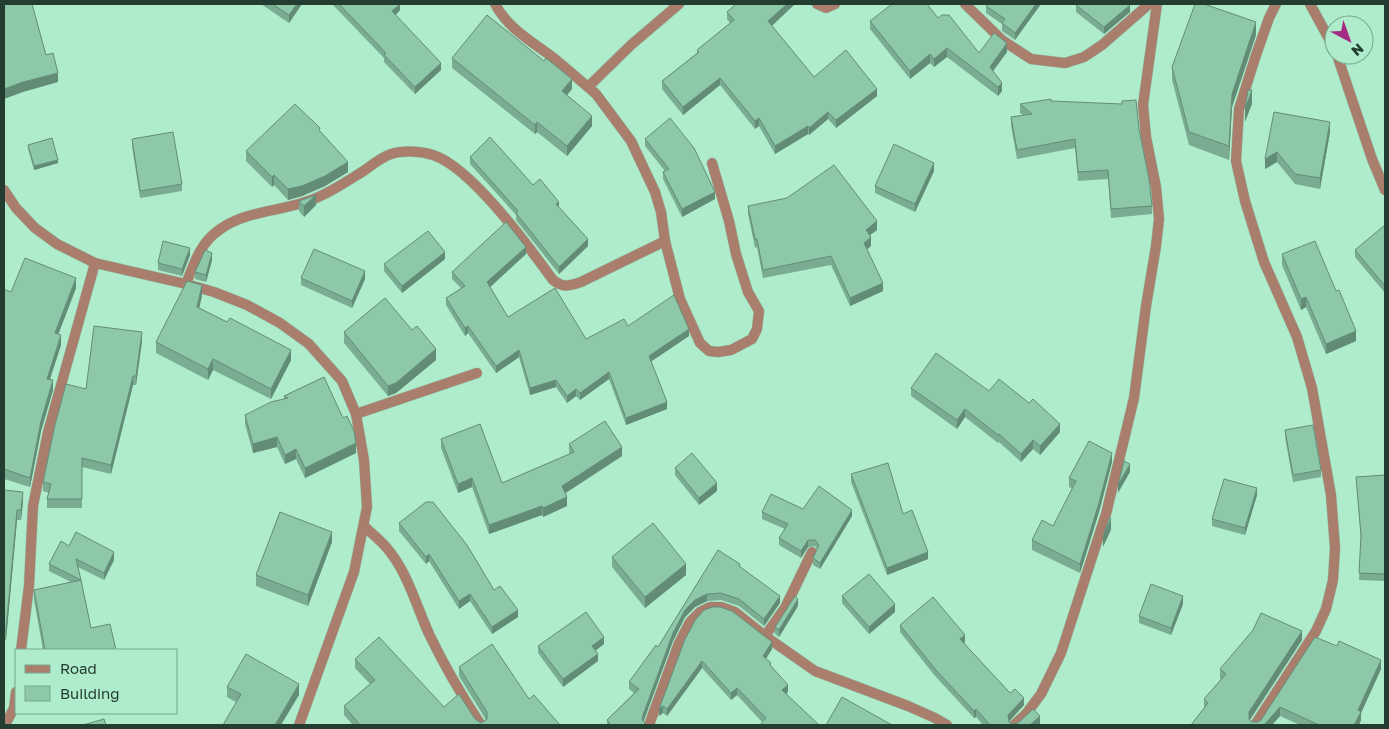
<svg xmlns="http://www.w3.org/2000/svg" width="1389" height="729" font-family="'Golos Text',sans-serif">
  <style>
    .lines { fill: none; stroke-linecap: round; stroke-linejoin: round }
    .minor-casing { stroke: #93c9ad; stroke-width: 11 }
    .tertiary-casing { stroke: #93c9ad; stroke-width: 11 }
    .minor { stroke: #aa7e6d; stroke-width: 10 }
    .tertiary { stroke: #aa7e6d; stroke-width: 10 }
    .wall { fill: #79ac91 }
    .shaded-wall { fill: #638c76 }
    .building { fill: #8dc8a9; stroke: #638c76 }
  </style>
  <rect width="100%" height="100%" fill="#afeccc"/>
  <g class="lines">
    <defs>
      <g id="minor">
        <path d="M495,4C509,30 533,42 555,59C566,68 577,78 588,87"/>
        <polyline points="817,4 826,8 835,4"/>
        <polyline points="965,4 1002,40 1031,59 1065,63 1084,57 1102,45 1149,4"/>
        <polyline points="1310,4 1334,48"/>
        <polyline points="1337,55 1372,159 1385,190"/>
        <polyline points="665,241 661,212 655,192 631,141 596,94 588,87 631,45 679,4"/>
        <path d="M186,284C194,264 200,243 219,230C247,209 285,212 316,198C333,191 349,180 365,170C373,164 382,157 391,154C403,150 421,151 433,155C471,167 529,247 553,280C563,288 569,286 581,282L665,241L680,299L700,343L709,351L718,352L731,350L752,339L757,329L759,311L748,292L736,254L729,221L712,163"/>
        <polyline points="356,414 477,373"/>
        <path d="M364,526C371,533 379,539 386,547C408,572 416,606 430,636C445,667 462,696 481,725"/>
        <polyline points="765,636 815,671 908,706 935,718 947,725"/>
        <polyline points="21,650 29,586 33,506 48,432 95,263"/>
        <polyline points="5,725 14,708 16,692"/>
        <polyline points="649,725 679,643 690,622 700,612 710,607 721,607 735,612 765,636 785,608 812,552"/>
        <polyline points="1014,725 1026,714 1041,694 1061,653 1106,514 1134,398 1146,306 1156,246 1159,219 1156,187 1146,137 1143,105 1157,4"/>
        <polyline points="1255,725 1316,631 1326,609 1333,580 1335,548 1331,495 1312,388 1297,337 1264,262 1245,201 1236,161 1239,109 1255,58 1269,18 1276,4"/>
      </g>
      <polyline id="tertiary" points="4,190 16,208 35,228 57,244 95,263 186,284 214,292 247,305 280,323 309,344 342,381 356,414 364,460 367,507 354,572 299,725"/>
    </defs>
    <use href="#minor" class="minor-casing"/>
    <use href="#tertiary" class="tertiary-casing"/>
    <use href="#minor" class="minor"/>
    <use href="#tertiary" class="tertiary"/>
  </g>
  <g class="wall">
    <polygon points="261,4 302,4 289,23"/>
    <polygon points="332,4 400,4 400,10 396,15 441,70 415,94 384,62 384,58"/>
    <polygon points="736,4 795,4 772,26 814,77 877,96 836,128 828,119 809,135 808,134 775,154 759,126 755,129 720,85 683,115 662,89 662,81 697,53 697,50 730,23 727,19 727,12"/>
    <polygon points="988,4 1041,4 1015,40 1002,31 1002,24 986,13 986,6"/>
    <polygon points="1076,5 1130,12 1104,34 1076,12"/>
    <polygon points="938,18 979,53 1007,52 993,71 1002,91 998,96 947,57 934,67 930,63 910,79 870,29 870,21"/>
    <polygon points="1256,35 1232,107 1229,160 1189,145 1172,80 1172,67"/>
    <polygon points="452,58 572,89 567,95 592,126 567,156 537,132 535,134 452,68"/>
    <polygon points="1051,101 1139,129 1152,206 1152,214 1111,218 1108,179 1078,181 1075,148 1017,159 1011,126 1011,117 1023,115 1020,113 1020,104"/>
    <polygon points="1274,112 1330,132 1320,189 1295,184 1277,162 1265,169"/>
    <polygon points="320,132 348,172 325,186 302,196 288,200 274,185 272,187 246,161 246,151"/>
    <polygon points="132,139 182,184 182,191 140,198 132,146"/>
    <polygon points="645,139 715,199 682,217 663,179 663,172 665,171 645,146"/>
    <polygon points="28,145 58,163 34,170 28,149"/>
    <polygon points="470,157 533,185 559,208 588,246 559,274 516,220 516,215 470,164"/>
    <polygon points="934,171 915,212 875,193 875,186"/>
    <polygon points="299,201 316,205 304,217 299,211"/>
    <polygon points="748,206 877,230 870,235 871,246 867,249 883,291 850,306 831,265 763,278 757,247 755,248 748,214"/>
    <polygon points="1385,225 1385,293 1355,257 1355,250"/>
    <polygon points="526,254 490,287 508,317 586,339 628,326 689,336 651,361 667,409 626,425 609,379 580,400 576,396 567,403 556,387 530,395 519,357 496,373 468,333 465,336 446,305 446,298 461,288 452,279 452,272"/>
    <polygon points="1282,254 1356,341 1326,354 1306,307 1301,310 1282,265"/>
    <polygon points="190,255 182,276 158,270 158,263"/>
    <polygon points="445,259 402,293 384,271 384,264"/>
    <polygon points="212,260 206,282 195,279 195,272"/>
    <polygon points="301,278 365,279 352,308 301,285"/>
    <polygon points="76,288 58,334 61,345 50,379 53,390 41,431 30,487 4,479 4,289 11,292"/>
    <polygon points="202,296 199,308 227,322 291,360 271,399 213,370 208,380 156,353 156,342"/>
    <polygon points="344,332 436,360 396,393 388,396 344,343"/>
    <polygon points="142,341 136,385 133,385 111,474 82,467 82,508 47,508 47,499 49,493 43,491 43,482"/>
    <polygon points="324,377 356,453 305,478 296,459 285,464 277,447 253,453 245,424 245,415 284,399 284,396"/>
    <polygon points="911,388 989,391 1060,432 1040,455 1033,449 1021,462 999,442 998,443 965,417 957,429 911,396"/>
    <polygon points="1285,430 1321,470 1321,477 1293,482 1285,437"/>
    <polygon points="441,439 502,483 570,454 569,453 569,444 622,456 566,493 567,506 543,517 542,515 489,534 472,487 458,493 441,448"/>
    <polygon points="1112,462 1099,512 1080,573 1032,550 1032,540 1053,526 1073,489 1069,487 1069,478"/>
    <polygon points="675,468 717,491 699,505 675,475"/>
    <polygon points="851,474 903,514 928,559 887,575 851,482"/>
    <polygon points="1385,475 1385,581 1359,580 1361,540 1356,477"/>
    <polygon points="4,490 23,502 21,520 17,520 6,640 4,640"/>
    <polygon points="1257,495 1245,535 1212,526 1212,519"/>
    <polygon points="803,509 852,516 820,569 813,565 813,558 817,549 815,546 808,547 801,558 779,545 779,538 785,529 762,519 762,512"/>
    <polygon points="399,523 494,590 518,617 492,634 470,601 459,609 429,561 426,564 399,531"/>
    <polygon points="332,542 308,606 256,586 256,575"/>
    <polygon points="69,546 114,560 104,580 78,567 91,628 116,650 43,650 34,600 34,590 71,582 49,571 49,564"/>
    <polygon points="718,550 740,567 780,603 764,626 739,606 721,600 707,601 695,607 685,617 673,641 643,721 645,725 607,725 607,720 634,693 629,689 629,682 658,647"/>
    <polygon points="612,557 686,575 645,608 612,567"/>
    <polygon points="842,596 895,612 869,634 842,603"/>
    <polygon points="1183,604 1171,635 1139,623 1139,616"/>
    <polygon points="798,606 779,637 775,634 775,627"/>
    <polygon points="900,625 965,642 963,643 1010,693 1024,705 1009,722 1012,724 1040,724 1038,725 983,725 976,717 974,718 935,676 900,632"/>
    <polygon points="1315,637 1381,669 1361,713 1361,720 1359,725 1300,725 1280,716 1272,725 1191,725 1204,708 1204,699 1221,679 1220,678 1220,669 1302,640 1250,720 1252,722 1258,722 1261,720"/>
    <polygon points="685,639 772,649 766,659 788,692 762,722 737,695 731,700 702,668 667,716 663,713 659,716 659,709"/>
    <polygon points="604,644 595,651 598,661 563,687 538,653 538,646"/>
    <polygon points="355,659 444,707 481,723 486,720 459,676 459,667 529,699 560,725 353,725 344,715 344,706 370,684 355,668"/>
    <polygon points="227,687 299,695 236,702 227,697"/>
  </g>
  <g class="shaded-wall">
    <polygon points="297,4 302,4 289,23 289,15"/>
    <polygon points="400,4 400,10 392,18 392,11"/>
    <polygon points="787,4 795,4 768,29 768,21"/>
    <polygon points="1036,4 1041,4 1015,40 1015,33"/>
    <polygon points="1130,5 1130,12 1104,34 1104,27"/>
    <polygon points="1256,22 1256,35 1232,107 1229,160 1229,146 1232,94"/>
    <polygon points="1007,43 1007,52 990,75 990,67"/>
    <polygon points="947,48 947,57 934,67 934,59"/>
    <polygon points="930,54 930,63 910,79 910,71"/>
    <polygon points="441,63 441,70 415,94 415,87"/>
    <polygon points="58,73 58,82 23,92 4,99 4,89 23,82"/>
    <polygon points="720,78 720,85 683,115 683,107"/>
    <polygon points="572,79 572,89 562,101 562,91"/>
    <polygon points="1002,83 1002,91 998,96 998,87"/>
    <polygon points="877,89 877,96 836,128 836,120"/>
    <polygon points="1252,90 1252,104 1245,122 1245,109"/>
    <polygon points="828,112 828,119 809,135 809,128"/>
    <polygon points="592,116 592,126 567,156 567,146"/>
    <polygon points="759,118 759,126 755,129 755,121"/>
    <polygon points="537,122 537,132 535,134 535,125"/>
    <polygon points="1330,122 1330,132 1320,189 1320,178"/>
    <polygon points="808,126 808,134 775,154 775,146"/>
    <polygon points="1277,152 1277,162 1265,169 1265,159"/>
    <polygon points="58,160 58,163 34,170 34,166"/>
    <polygon points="348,162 348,172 325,186 302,196 288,200 288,189"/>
    <polygon points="934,163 934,171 915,212 915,204"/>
    <polygon points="274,175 274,185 272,187 272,177"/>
    <polygon points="715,192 715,199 682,217 682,209"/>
    <polygon points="316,195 316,205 304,217 304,206"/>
    <polygon points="559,202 559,209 556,204"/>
    <polygon points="877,221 877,230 866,238 866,230"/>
    <polygon points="871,237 871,246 864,252 864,243"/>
    <polygon points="588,239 588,246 559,274 559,267"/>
    <polygon points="526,247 526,254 487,290 487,282"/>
    <polygon points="190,248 190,255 182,276 182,269"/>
    <polygon points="445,252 445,259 402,293 402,286"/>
    <polygon points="212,253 212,260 206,282 206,275"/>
    <polygon points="365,271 365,279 352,308 352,301"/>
    <polygon points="76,278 76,288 55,343 55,333"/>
    <polygon points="883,283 883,291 850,306 850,298"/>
    <polygon points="202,285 202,296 197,317 197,307"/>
    <polygon points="1306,297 1306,307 1301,310 1301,299"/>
    <polygon points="468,326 468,333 465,336 465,328"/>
    <polygon points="689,329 689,336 649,363 649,356"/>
    <polygon points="1356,331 1356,341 1326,354 1326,344"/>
    <polygon points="142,332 142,341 136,385 136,376"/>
    <polygon points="61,335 61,345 47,388 47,379"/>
    <polygon points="436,349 436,360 396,393 388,396 388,386"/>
    <polygon points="291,350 291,360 271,399 271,389"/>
    <polygon points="519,350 519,357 496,373 496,366"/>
    <polygon points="213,359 213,370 208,380 208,369"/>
    <polygon points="609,372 609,379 580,400 580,393"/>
    <polygon points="133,376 133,385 111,474 111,465"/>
    <polygon points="53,380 53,390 41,431 30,487 30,478 41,421"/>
    <polygon points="556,380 556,387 530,395 530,388"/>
    <polygon points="576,389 576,396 567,403 567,396"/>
    <polygon points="667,402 667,409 626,425 626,418"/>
    <polygon points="965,409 965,417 957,429 957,420"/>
    <polygon points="1060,424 1060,432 1040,455 1040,446"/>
    <polygon points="277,437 277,447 253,453 253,444"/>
    <polygon points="1033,440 1033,449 1021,462 1021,454"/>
    <polygon points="356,443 356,453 305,478 305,468"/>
    <polygon points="622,447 622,456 562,495 562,486"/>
    <polygon points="296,449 296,459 285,464 285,455"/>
    <polygon points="1112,453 1112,462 1099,512 1080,573 1080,564"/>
    <polygon points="1130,464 1130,472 1118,493 1118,485"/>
    <polygon points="472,478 472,487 458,493 458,484"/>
    <polygon points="717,483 717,491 699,505 699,498"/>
    <polygon points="1257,488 1257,495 1245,535 1245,528"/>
    <polygon points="23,492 23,502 21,520 21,510"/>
    <polygon points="567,497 567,506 543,517 543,508"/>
    <polygon points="542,506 542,515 489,534 489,525"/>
    <polygon points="17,510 17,520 6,640 6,630"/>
    <polygon points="852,510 852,516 820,569 820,563"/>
    <polygon points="1111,519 1111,530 1103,547 1103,537"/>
    <polygon points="332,532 332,542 308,606 308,595"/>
    <polygon points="808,540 808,547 801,558 801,551"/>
    <polygon points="114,552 114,560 104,580 104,573"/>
    <polygon points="928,552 928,559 887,575 887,568"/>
    <polygon points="429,554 429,561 426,564 426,557"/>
    <polygon points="686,564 686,575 645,608 645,597"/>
    <polygon points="470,594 470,601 459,609 459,601"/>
    <polygon points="707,594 707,601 695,607 685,617 673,641 643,723 643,715 673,633 685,610 695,600"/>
    <polygon points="780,596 780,603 764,626 764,619"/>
    <polygon points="1183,596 1183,604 1171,635 1171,628"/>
    <polygon points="798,599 798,606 779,637 779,630"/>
    <polygon points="895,604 895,612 869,634 869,627"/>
    <polygon points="518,610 518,617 492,634 492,627"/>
    <polygon points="1302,631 1302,640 1249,721 1249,725 1249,712"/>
    <polygon points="965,635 965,642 960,646 960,639"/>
    <polygon points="604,637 604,644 592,653 592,646"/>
    <polygon points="772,642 772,649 763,663 763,656"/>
    <polygon points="598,654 598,661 563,687 563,679"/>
    <polygon points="1381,660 1381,669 1361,713 1361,720 1359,725 1354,725 1358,710"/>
    <polygon points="702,661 702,668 667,716 667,709"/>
    <polygon points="299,684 299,695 281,725 275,725"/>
    <polygon points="788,685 788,692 782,697 782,690"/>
    <polygon points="737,688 737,695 731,700 731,693"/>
    <polygon points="1024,698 1024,705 1008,722 1008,715"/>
    <polygon points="663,706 663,713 659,716 659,709"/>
    <polygon points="1280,707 1280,716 1272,725 1264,725"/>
    <polygon points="976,709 976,717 974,718 974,711"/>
    <polygon points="1040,716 1040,724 1038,725 1030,725"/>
  </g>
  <g class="building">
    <polygon points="4,4 32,4 46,55 53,53 58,73 23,82 4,89"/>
    <polygon points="272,4 297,4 289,15"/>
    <polygon points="339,4 400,4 392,11 441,63 415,87 384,55 386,53"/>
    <polygon points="736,4 787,4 768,21 814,77 846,50 877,89 836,120 828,112 809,128 808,126 775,146 759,118 755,121 720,78 683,107 662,81 699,52 697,50 734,20 727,12"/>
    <polygon points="892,4 927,4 938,18 942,15 949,15 979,53 994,33 1007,43 990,67 1002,83 998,87 947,48 934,59 930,54 910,71 870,21"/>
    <polygon points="988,4 1036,4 1015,33 1002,23 1005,19 986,6"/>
    <polygon points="1077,4 1128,4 1130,5 1104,27 1076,5"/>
    <polygon points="1195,4 1204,4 1256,22 1232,94 1229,146 1189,132 1172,67"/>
    <polygon points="487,15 544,61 546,58 572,79 562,91 592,116 567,146 537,122 535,125 452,58"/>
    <polygon points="1248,90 1252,90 1245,109"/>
    <polygon points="1051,99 1051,101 1122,104 1122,101 1136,100 1139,129 1149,179 1152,206 1111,209 1108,170 1078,172 1075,139 1017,150 1011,117 1032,114 1020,104"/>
    <polygon points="295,104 320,128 319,130 348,162 325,176 302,186 288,189 274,175 272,177 246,151"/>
    <polygon points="1274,112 1330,122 1320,178 1295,174 1277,152 1265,159"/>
    <polygon points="670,118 694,148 715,192 682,209 663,172 669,169 645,139"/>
    <polygon points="173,132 182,184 140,191 132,139"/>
    <polygon points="490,137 533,185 540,179 559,202 556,204 588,239 559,267 516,213 518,211 470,157"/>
    <polygon points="52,138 58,160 34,166 28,145"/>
    <polygon points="894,144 934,163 915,204 875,186"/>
    <polygon points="834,165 877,221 866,230 871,237 864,243 883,283 850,298 831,256 763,270 757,239 755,239 748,206 787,198"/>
    <polygon points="316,195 304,206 299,201"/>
    <polygon points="506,222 526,247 487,282 508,317 555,288 586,339 624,319 628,326 674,295 689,329 649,356 667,402 626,418 609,372 580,393 576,389 567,396 556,380 530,388 519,350 496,366 468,326 465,328 446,298 465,286 452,272"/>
    <polygon points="1385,225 1385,286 1355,250"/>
    <polygon points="428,231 445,252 402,286 384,264"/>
    <polygon points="163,241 190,248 182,269 158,263"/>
    <polygon points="1315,241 1336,291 1339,290 1356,331 1326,344 1306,297 1301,299 1282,254"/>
    <polygon points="314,249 365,271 352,301 301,278"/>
    <polygon points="205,250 212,253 206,275 195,272"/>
    <polygon points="25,258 76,278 55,333 61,335 47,379 53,380 41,421 30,478 4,469 4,289 11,292"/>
    <polygon points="187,281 202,285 197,307 227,322 230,318 291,350 271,389 213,359 208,369 156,342"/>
    <polygon points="385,298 412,330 417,326 436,349 396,383 388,386 344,332"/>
    <polygon points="94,326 142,332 136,376 133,376 111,465 82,458 82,499 47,499 51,484 43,482 55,425 66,384 86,389"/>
    <polygon points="936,353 989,391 999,379 1029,403 1033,399 1060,424 1040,446 1033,440 1021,454 999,434 998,435 965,409 957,420 911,388"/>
    <polygon points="324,377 343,418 347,416 354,431 356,443 305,468 296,449 285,455 277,437 253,444 245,415 271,402 288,398 284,396"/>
    <polygon points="605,421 622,447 562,486 567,497 543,508 542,506 489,525 472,478 458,484 441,439 480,424 502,483 574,452 569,444"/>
    <polygon points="1313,425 1321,470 1293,475 1285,430"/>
    <polygon points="1089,441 1112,453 1099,503 1080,564 1032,540 1042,520 1053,526 1076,481 1069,478"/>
    <polygon points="692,453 717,483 699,498 675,468"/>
    <polygon points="1124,461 1130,464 1118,485"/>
    <polygon points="888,463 903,514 912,510 928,552 887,568 851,474"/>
    <polygon points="1385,475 1385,574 1359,573 1361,535 1356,477"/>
    <polygon points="1224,479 1257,488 1245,528 1212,519"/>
    <polygon points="819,486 852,510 820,563 813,558 819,545 815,540 808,540 801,551 779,538 788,524 762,512 771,494 803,509"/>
    <polygon points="4,490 23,492 21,510 17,510 6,630 4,630"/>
    <polygon points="426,502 433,502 467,545 494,590 500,586 518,610 492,627 470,594 459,601 429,554 426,557 399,523"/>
    <polygon points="280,512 332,532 308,595 256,575"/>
    <polygon points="1109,518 1111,519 1103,537"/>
    <polygon points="653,523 686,564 645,597 612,557"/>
    <polygon points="76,532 114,552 104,573 76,559 81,580 49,564 61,541 69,546"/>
    <polygon points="718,550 740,564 739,566 780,596 764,619 739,599 721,593 707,594 695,600 685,610 673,633 643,715 642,720 645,723 643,725 607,725 610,723 607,720 639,689 629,682 656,645 658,647"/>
    <polygon points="869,574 895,604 869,627 842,596"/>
    <polygon points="81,580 91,628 110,624 116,650 45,650 34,590"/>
    <polygon points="1151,584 1183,596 1171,628 1139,616"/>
    <polygon points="795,596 798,599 779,630 775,627"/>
    <polygon points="933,597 965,635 960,639 1010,693 1015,689 1024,698 1008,715 1009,722 1012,724 1018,723 1033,709 1040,716 1030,725 990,725 976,709 974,711 935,669 900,625"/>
    <polygon points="712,607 720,607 732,611 772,642 763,656 771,663 770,665 788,685 782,690 819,725 760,725 766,718 737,688 731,693 702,661 667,709 663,706 659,709 685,639 696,619 704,610"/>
    <polygon points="586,612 604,637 592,646 598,654 563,679 538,646"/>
    <polygon points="1261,613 1302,631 1249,712 1249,719 1252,722 1258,722 1261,720 1315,637 1337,646 1339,641 1381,660 1358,710 1361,712 1354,725 1319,725 1280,707 1264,725 1191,725 1208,703 1204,699 1226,674 1220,669 1253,630"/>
    <polygon points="379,637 444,707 459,694 475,719 481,723 487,719 487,712 459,667 492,644 529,699 534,695 560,725 360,725 344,706 375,680 355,659"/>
    <polygon points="246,654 299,684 275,725 223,725 241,694 227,687"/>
    <polygon points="842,697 892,725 826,725"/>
    <polygon points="104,719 106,725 83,725"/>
  </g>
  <rect width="1389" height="729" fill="none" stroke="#243d31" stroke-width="10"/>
  <rect x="15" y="649" width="162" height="65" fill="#afeccc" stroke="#77a68e"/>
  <rect x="25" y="665" width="25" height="8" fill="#aa7e6d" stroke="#77a68e"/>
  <text x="60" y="674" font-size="15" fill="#243d31">Road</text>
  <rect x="25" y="686" width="25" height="15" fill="#8dc8a9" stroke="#77a68e"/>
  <text x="60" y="699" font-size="15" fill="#243d31">Building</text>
  <g transform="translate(1349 40) rotate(139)"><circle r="24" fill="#afeccc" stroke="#77a68e"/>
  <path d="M0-4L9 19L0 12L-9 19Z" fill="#a42b82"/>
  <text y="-8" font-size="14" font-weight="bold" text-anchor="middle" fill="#243d31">N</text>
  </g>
</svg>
